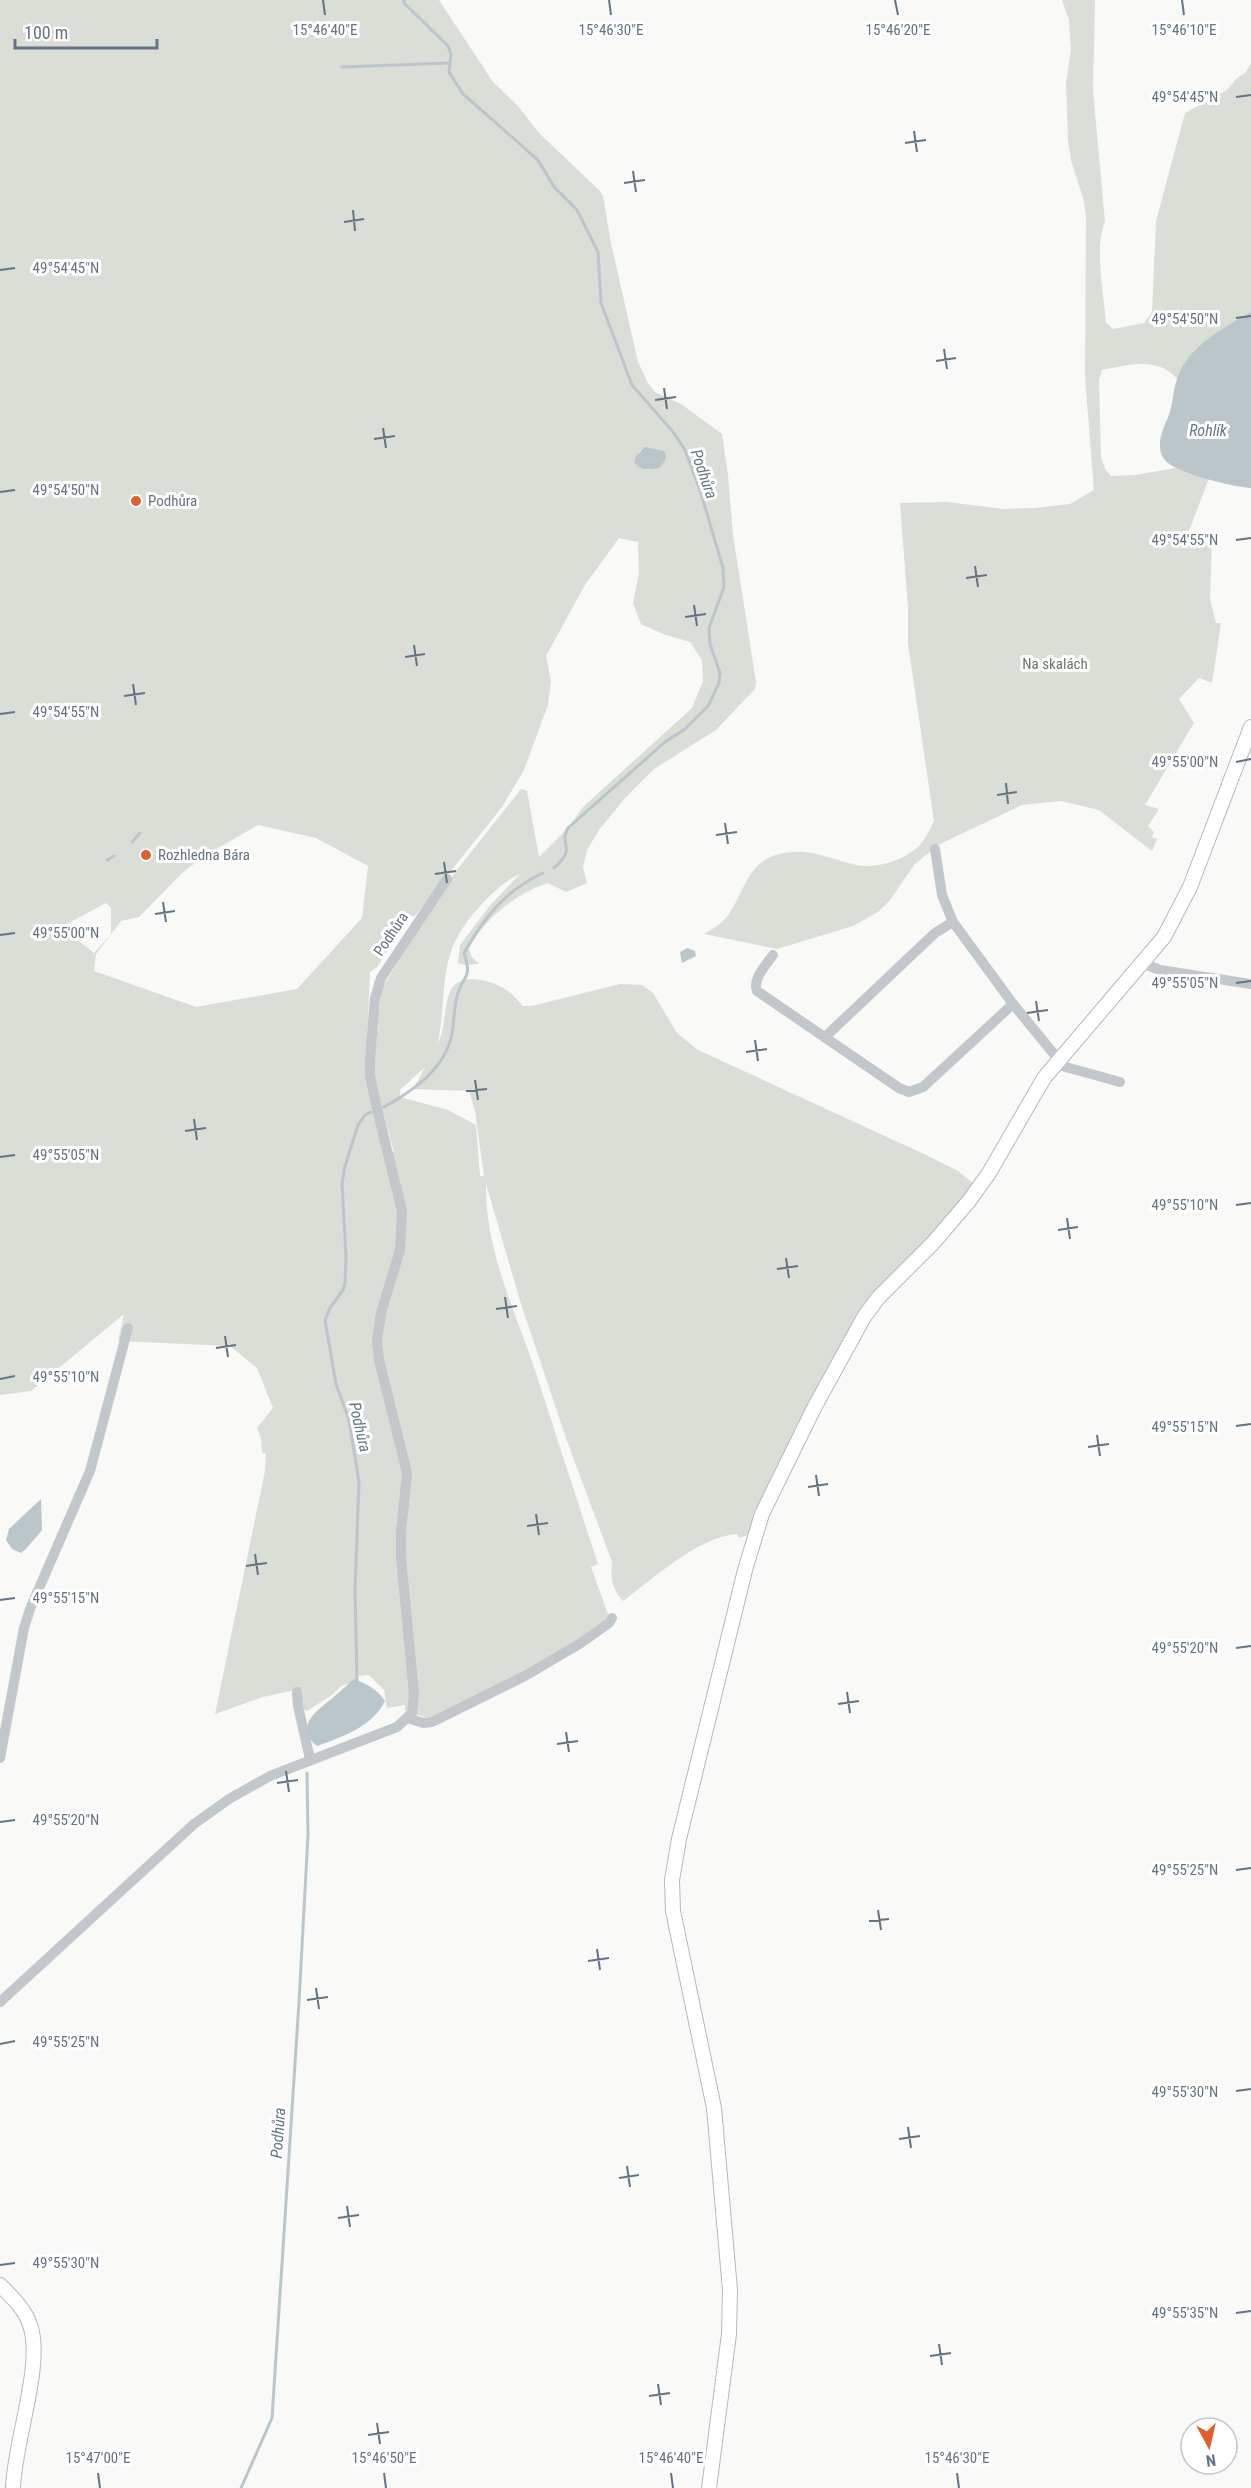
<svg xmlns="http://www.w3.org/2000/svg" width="1251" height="2488" font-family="'Roboto Condensed',sans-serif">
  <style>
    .green { fill: #d9ded6; fill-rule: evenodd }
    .water { fill: #bbc6cb }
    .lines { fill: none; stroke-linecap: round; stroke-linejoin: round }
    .stream { stroke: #bbc6cb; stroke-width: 3 }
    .major-casing { stroke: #b4b9bd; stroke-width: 16 }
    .minor { stroke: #c2c7cb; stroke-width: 10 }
    .major { stroke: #fff; stroke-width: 14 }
    .ticks { fill: none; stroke: #647482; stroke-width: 2 }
    .poi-dot { fill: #e45d2d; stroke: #fff; stroke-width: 2 }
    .labels { text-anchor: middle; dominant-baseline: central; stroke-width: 6; stroke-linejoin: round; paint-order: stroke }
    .poi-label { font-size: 15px; fill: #647482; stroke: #fff; text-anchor: start }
    .park-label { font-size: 15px; fill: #667a63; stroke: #fff }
    .street-label { font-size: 15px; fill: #647482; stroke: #fff }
    .water-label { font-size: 16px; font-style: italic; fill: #647a83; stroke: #fff }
    .ticks-label { font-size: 15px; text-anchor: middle; fill: #647482; stroke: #fff; stroke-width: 6; stroke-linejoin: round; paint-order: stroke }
  </style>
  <rect width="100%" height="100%" fill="#f9f9f7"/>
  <g class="green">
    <path d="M0,0H439L493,82L517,105L540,134L599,190L603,196L611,243L638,362L648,383L655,392L681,404L722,434L728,475L733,535L756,682L755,689L716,730L654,769L626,797L599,830L587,850L583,867L587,883L566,892L548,883C518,892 484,919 469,948L471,956L479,964L465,965L458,963L460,945L492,903L521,873C506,880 492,893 481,905C435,954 449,984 438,1043C446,1029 443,1008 450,992C458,971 491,980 505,989C512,993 517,1000 523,1006H532L620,984L642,985L653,993L677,1033L698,1050L924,1154L958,1171L973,1183V1191L886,1287L756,1526L748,1535L739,1538L737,1534C698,1537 654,1578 623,1601C611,1588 611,1579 612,1562L567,1441L521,1304L486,1184C485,1251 515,1310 536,1373C556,1435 577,1500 598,1564L591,1567L609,1617C556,1660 493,1690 431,1719L405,1711V1705L387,1708L384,1690L369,1675L356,1676V1681L341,1686L332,1695L307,1711L303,1709L300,1689L263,1697L215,1714L265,1471L266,1453H262L261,1439L257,1428L273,1408L257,1368L230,1346L118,1341L124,1314L31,1391L0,1395ZM640,450L659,468L647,470L634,462ZM619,538L638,542L639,573L633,603L641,624L663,634L690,642L702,660L703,681L692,708L583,807L568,828L539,857L527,791L521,789L456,871L428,912L381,990L373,1078L394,1152L384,1155L366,1069L370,972L377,967L410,916L414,917L502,807L524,770L548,705L551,681L546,656L585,585ZM258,825L316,838L368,866L362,918L297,989L196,1007L94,971L96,954L121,921L139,917L182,873L204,856ZM106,903L111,908V934L94,953C85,944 68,936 63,926ZM425,1067L413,1089L469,1091L475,1111L484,1176H480L476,1125L448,1110L400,1097V1090Z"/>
    <path d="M1062,0H1095L1093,90L1105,222C1094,246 1104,296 1106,323L1113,329L1144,323L1152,312L1156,221L1185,113L1227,90L1237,78L1245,73L1251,64V312C1221,328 1192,347 1177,379C1158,356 1128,365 1102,370L1099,380L1101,457L1105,469L1111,476L1135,475L1176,468L1209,478L1189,531L1207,539H1212L1210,599L1216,623H1221L1212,683L1199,678L1179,699L1194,723L1145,805L1159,809L1148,826L1154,832L1152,837L1157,839L1152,851L1099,810L1061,801L1022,805L938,845L914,865L890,900L878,912L853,926L777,949L704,934C713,929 723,923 729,914C743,894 748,863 776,855C806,846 827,858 856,865C877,869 905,860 920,845C926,838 930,829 934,821L908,644V608L900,503L947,502L1004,509L1035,508L1070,504L1094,490L1085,377L1086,218L1084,201L1071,160L1068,140L1066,84L1071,50L1069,20Z"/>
  </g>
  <g class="water">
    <path d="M1251,312V488C1234,487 1173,473 1164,459C1155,445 1163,429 1169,415C1173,403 1173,391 1177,379C1188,346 1223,328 1251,312Z"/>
    <path d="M645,447L664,451L666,455L665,461L659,468C649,470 640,471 634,462L636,456Z"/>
    <polygon points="687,948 695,951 696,956 682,963 680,952"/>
    <polygon points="41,1499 42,1530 26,1549 21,1553 12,1549 6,1540 9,1529"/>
    <path d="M354,1679C367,1684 377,1689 385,1701C372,1727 342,1737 317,1746C292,1725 320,1709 336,1695C342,1690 348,1684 354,1679Z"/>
  </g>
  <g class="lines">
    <g class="stream">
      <path d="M404,0V3L448,46L451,54L449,72L463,94L538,160L554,187L577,210L598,252L601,303L632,385L673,432L685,450L700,490L723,568L724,587L709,628L710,644L720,673L719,683L708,706L684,730L665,742L568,828C558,845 578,847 554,868"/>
      <polyline points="342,67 450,63"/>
      <polyline points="132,842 140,833"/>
      <polyline points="107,860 114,856"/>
      <path d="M384,1107C413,1091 445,1069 452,1034C454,1022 454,1008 457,996C463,974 473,980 464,953C485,916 505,891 543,873"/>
      <polyline points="357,1682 355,1590 359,1482 349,1420 336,1384 325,1320 330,1308 343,1290 345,1284 346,1257 342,1183 345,1166 358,1125 365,1115 371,1112"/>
      <polyline points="241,2488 272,2418 299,2002 308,1835 307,1773"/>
    </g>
    <defs>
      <g id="major">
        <path d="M0,2285C12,2297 25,2309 30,2325C44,2363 14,2443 13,2488"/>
        <polyline points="709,2488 729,2334 730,2290 714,2108 673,1911 672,1880 679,1839 745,1570 762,1514 814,1408 864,1317 878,1298 933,1243 969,1201 989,1173 1044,1078 1164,937 1190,887 1251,727"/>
      </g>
    </defs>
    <use href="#major" class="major-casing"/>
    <g class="minor">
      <polyline points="935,849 942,895 953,922 1013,1004 1058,1059"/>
      <path d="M773,955C766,965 752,979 757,991L899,1088L909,1092L923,1087L1013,1004"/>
      <polyline points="1142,963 1160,970 1251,984"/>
      <polyline points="825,1037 935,933 953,922"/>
      <polyline points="1055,1064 1120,1082"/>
      <polyline points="297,1692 298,1706 310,1759"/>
      <polyline points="408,1718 423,1723 432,1722 525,1676 581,1643 609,1623 612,1618"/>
      <polyline points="0,1758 24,1628 30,1609 90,1471 128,1328"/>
      <polyline points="0,2002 194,1824 229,1799 270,1776 397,1727 412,1713 414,1694 401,1557 401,1532 407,1473 379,1360 377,1341 381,1313 400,1250 402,1211 378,1113 370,1076 370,1060 375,998 381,978 447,879"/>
    </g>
    <use href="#major" class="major"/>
  </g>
  <path class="ticks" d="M323,0L325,15M609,0L611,15M895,0L898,15M1182,0L1184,15M1236,97L1251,95M914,131L917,152M905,143L926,140M633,171L636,192M624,183L645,180M353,210L355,231M344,222L364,219M0,270L15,268M1236,318L1251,316M944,349L947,369M936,361L956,358M664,388L667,409M655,400L676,397M383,428L386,448M374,439L395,436M0,492L15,490M1236,540L1251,538M975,566L978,587M966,578L987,575M694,605L697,626M685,617L706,614M414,645L417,666M405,657L425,654M133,684L136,705M124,696L145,693M0,714L15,712M1236,762L1251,759M1006,783L1008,804M997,795L1017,792M725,823L728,844M716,835L737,832M444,862L447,883M435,874L456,871M163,902L166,922M155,914L175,911M0,935L15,933M1236,983L1251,981M1036,1001L1039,1021M1027,1013L1048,1010M755,1040L758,1061M746,1052L767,1049M475,1080L478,1100M466,1091L487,1089M194,1119L197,1140M185,1131L206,1128M0,1157L15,1155M1236,1205L1251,1203M1067,1218L1070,1239M1058,1230L1078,1227M786,1258L789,1278M777,1269L798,1266M505,1297L508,1318M496,1309L517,1306M225,1336L228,1357M216,1348L236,1345M0,1379L15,1376M1236,1426L1251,1424M1097,1435L1100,1456M1088,1447L1109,1444M816,1475L819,1496M808,1487L828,1484M536,1514L539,1535M527,1526L548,1523M255,1554L258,1575M246,1566L267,1563M0,1600L15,1598M1236,1648L1251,1646M847,1692L850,1713M838,1704L859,1701M566,1732L569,1752M557,1744L578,1741M286,1771L289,1792M277,1783L298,1780M0,1822L15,1820M1236,1870L1251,1868M878,1910L881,1930M869,1921L889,1919M597,1949L600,1970M588,1961L609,1958M316,1988L319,2009M307,2000L328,1997M0,2044L15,2041M1236,2091L1251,2089M908,2127L911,2148M899,2139L920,2136M627,2166L630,2187M619,2178L639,2175M347,2206L350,2227M338,2218L359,2215M0,2265L15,2263M1236,2313L1251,2311M939,2344L942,2365M930,2356L951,2353M658,2384L661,2405M649,2396L670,2393M377,2423L380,2444M368,2435L389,2432M98,2473L100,2488M384,2473L386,2488M671,2473L673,2488M957,2473L959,2488"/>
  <g class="poi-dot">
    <circle cx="136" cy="501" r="6"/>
    <circle cx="146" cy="855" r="6"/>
  </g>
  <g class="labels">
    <g class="poi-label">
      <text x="148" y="501">Podhůra</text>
      <text x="158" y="855">Rozhledna Bára</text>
    </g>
    <g class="park-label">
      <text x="1055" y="664">Na skalách</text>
    </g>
    <g class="street-label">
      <text transform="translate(391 934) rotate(-56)">Podhůra</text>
    </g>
    <g class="water-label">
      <text x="1208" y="430">Rohlík</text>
      <text transform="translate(704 474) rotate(71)">Podhůra</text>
      <text transform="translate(360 1427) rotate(77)">Podhůra</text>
      <text transform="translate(278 2133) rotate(-86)">Podhůra</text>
    </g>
  </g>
  <g class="ticks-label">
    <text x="325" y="35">15°46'40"E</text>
    <text x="611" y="35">15°46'30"E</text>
    <text x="898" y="35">15°46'20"E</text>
    <text x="1184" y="35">15°46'10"E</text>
    <text x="1185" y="102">49°54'45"N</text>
    <text x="66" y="273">49°54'45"N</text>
    <text x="1185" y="324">49°54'50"N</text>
    <text x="66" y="495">49°54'50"N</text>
    <text x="1185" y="545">49°54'55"N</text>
    <text x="66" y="717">49°54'55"N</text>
    <text x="1185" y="767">49°55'00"N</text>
    <text x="66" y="938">49°55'00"N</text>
    <text x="1185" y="988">49°55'05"N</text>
    <text x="66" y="1160">49°55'05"N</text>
    <text x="1185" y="1210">49°55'10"N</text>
    <text x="66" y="1382">49°55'10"N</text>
    <text x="1185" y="1432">49°55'15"N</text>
    <text x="66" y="1603">49°55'15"N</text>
    <text x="1185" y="1653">49°55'20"N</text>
    <text x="66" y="1825">49°55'20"N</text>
    <text x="1185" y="1875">49°55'25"N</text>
    <text x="66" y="2047">49°55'25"N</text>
    <text x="1185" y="2097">49°55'30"N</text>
    <text x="66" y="2268">49°55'30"N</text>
    <text x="1185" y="2318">49°55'35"N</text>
    <text x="98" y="2463">15°47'00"E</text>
    <text x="384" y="2463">15°46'50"E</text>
    <text x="671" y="2463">15°46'40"E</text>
    <text x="957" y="2463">15°46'30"E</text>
  </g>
  <g transform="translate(1209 2446) rotate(172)"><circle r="28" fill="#ffffff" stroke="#c1c7cd" stroke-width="1.5"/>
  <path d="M0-4.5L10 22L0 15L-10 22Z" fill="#e45d2d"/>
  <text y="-9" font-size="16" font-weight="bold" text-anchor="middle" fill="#647482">N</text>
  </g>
  <path d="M15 39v9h142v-9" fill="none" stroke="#647482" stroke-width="3"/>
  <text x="24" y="39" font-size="18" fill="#647482" stroke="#ffffff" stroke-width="4.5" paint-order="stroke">100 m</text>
</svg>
